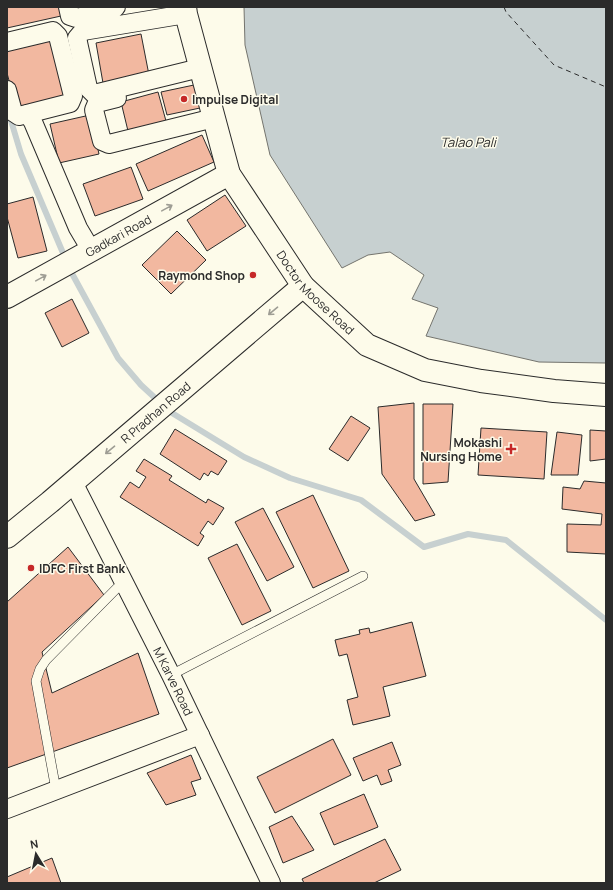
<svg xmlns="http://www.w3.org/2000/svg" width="613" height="890" font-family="Manrope,sans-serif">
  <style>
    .water { fill: #c7d0d0; stroke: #74746e }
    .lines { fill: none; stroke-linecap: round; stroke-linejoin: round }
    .stream { stroke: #c7d0d0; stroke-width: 6 }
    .ferry { stroke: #2b2b2b; stroke-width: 1; stroke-dasharray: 5 4; stroke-linecap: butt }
    .building { fill: #f2b8a0; stroke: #2b2b2b }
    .service-casing { stroke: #2b2b2b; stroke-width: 10 }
    .minor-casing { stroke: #2b2b2b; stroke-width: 20 }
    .tertiary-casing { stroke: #2b2b2b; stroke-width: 24 }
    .secondary-casing { stroke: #2b2b2b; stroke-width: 24 }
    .service { stroke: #fdfbea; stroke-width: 9 }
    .minor { stroke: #fdfbea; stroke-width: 18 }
    .tertiary { stroke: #fdfbea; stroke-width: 22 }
    .secondary { stroke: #fdfbea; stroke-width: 22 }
    .oneway { stroke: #9e9d94 }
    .poi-dot { fill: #c62828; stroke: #fdfbea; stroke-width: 1.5 }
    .labels { text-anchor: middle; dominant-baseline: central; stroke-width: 3; stroke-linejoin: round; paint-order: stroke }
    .poi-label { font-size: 12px; font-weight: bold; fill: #2b2b2b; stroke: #fdfbea; text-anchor: start }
    .street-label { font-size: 12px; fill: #2b2b2b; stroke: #fdfbea }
    .water-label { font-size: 13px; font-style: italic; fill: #2b2b2b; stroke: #fdfbea }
  </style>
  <rect width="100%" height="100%" fill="#fdfbea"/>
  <polygon class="water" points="244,7 606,7 606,363 539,362 426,336 438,308 412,299 424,275 390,252 368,255 342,268 270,155 245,45"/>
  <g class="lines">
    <g class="stream">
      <polyline points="9,114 21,154 63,253"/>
      <polyline points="69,268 118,358 141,385 154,397"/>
      <polyline points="172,413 244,457 290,478 361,500 424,547 468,534 506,540 606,620"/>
    </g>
    <polyline class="ferry" points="504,7 506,12 554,65 606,87"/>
  </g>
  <g class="building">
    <polygon points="7,7 59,7 61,16 7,28"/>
    <polygon points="141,34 149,75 103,83 96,43"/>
    <polygon points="54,36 70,97 17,111 7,73 7,49"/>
    <polygon points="194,85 200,108 167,115 161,92"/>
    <polygon points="158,92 166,121 128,131 121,102"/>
    <polygon points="90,115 99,154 59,163 50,124"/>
    <polygon points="202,135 214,162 148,191 136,164"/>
    <polygon points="131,167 143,199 95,216 83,184"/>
    <polygon points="225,195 246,226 207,251 187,220"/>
    <polygon points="33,197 47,251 18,258 7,217 7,204"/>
    <polygon points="177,231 206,260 171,294 142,265"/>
    <polygon points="72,299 89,333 62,347 45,313"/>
    <polygon points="414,403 414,479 435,515 415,521 382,474 378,407"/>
    <polygon points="423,404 453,404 448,482 423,484"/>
    <polygon points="351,416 370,428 348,461 329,449"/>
    <polygon points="481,428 547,432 544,479 478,475"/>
    <polygon points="175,429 227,461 218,475 211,471 208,476 204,473 200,480 160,454"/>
    <polygon points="590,430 606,431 606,459 590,461"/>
    <polygon points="557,432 582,435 578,475 551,475"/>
    <polygon points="144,459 172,476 169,480 206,503 208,499 224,508 213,525 208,521 200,533 204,536 198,546 120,497 130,482 139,488 146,477 136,471"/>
    <polygon points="584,481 606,483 606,554 567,552 567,524 601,525 602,514 562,509 563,487 580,489"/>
    <polygon points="313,495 349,571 313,588 276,512"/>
    <polygon points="263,508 294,567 267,581 235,522"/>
    <polygon points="237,544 271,611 242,625 208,558"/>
    <polygon points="68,547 104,595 42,652 52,693 138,653 159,714 7,768 7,602"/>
    <polygon points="412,622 426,676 383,687 390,716 353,725 347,700 358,697 347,654 339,656 335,640 360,634 359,630 369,628 370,633"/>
    <polygon points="333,739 351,775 275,813 257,777"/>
    <polygon points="392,742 401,765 388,770 392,781 381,785 377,775 363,781 353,758"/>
    <polygon points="191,755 201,779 191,782 196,795 166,805 147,773"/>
    <polygon points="364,794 378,827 334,845 320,813"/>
    <polygon points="292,816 314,850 283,863 269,827"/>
    <polygon points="385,839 401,870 374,883 304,883 302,879"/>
    <polygon points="52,858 61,883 7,883 7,877"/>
  </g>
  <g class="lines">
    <defs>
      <g id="service">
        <polyline points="171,675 363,576"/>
        <polyline points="56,790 36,681 40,669 46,660 117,588"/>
      </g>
      <g id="minor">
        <polyline points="68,7 70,16 76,18 113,10 116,7"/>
        <polyline points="186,14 83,31 77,38 88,88 94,94 200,68"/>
        <polyline points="7,42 53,31 58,36 73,96 70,103 19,116 13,112 7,90"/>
        <polyline points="117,98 97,103 94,110 102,141 109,144 214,118"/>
        <polyline points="28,114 33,122 78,228 91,250"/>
        <path id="s1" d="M73,482L171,675L271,883"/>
        <polyline points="7,809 200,735"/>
      </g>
      <g id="tertiary">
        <path id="s2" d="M7,297L229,174"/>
        <path id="s3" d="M7,537L50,502L303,286"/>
      </g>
      <g id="secondary">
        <path id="s4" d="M185,7L186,14L229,174L303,286L367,345L425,370L481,381L554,391L606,395"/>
      </g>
    </defs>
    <use href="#service" class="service-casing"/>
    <use href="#minor" class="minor-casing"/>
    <use href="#tertiary" class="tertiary-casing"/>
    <use href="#secondary" class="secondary-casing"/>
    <use href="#service" class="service"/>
    <use href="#minor" class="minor"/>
    <use href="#tertiary" class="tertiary"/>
    <use href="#secondary" class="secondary"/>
  </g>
  <defs><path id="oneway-shaft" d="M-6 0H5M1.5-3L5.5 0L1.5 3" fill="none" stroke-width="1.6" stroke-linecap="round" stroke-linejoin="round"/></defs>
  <g class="oneway">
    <use href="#oneway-shaft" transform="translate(167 208) rotate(-29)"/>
    <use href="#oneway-shaft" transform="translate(41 278) rotate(-29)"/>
    <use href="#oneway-shaft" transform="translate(273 311) rotate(140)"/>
    <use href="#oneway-shaft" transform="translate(110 450) rotate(140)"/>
  </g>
  <g class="poi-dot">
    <circle cx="184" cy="99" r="4"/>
    <circle cx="253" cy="275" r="4"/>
    <path d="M509 443h4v4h4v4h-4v4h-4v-4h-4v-4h4z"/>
    <circle cx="31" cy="568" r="4"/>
  </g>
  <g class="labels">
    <g class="poi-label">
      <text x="192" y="99">Impulse Digital</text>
      <text x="245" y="275" text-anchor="end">Raymond Shop</text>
      <text x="502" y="442" text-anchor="end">Mokashi<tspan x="502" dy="14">Nursing Home</tspan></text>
      <text x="39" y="568">IDFC First Bank</text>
    </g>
    <g class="street-label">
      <text stroke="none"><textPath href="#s2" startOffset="127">Gadkari Road</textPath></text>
      <text stroke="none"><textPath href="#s4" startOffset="320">Doctor Moose Road</textPath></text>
      <text stroke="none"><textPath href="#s3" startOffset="194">R Pradhan Road</textPath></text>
      <text stroke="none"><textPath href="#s1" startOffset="223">M Karve Road</textPath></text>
    </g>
    <g class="water-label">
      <text x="468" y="142">Talao Pali</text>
    </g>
  </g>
  <rect width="613" height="890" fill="none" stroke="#2b2b2b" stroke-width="16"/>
  <g transform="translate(36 854) rotate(350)" stroke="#fdfbea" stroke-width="3" paint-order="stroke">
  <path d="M0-3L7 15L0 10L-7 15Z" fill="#2b2b2b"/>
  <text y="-6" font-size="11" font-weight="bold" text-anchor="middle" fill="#2b2b2b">N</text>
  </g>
</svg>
